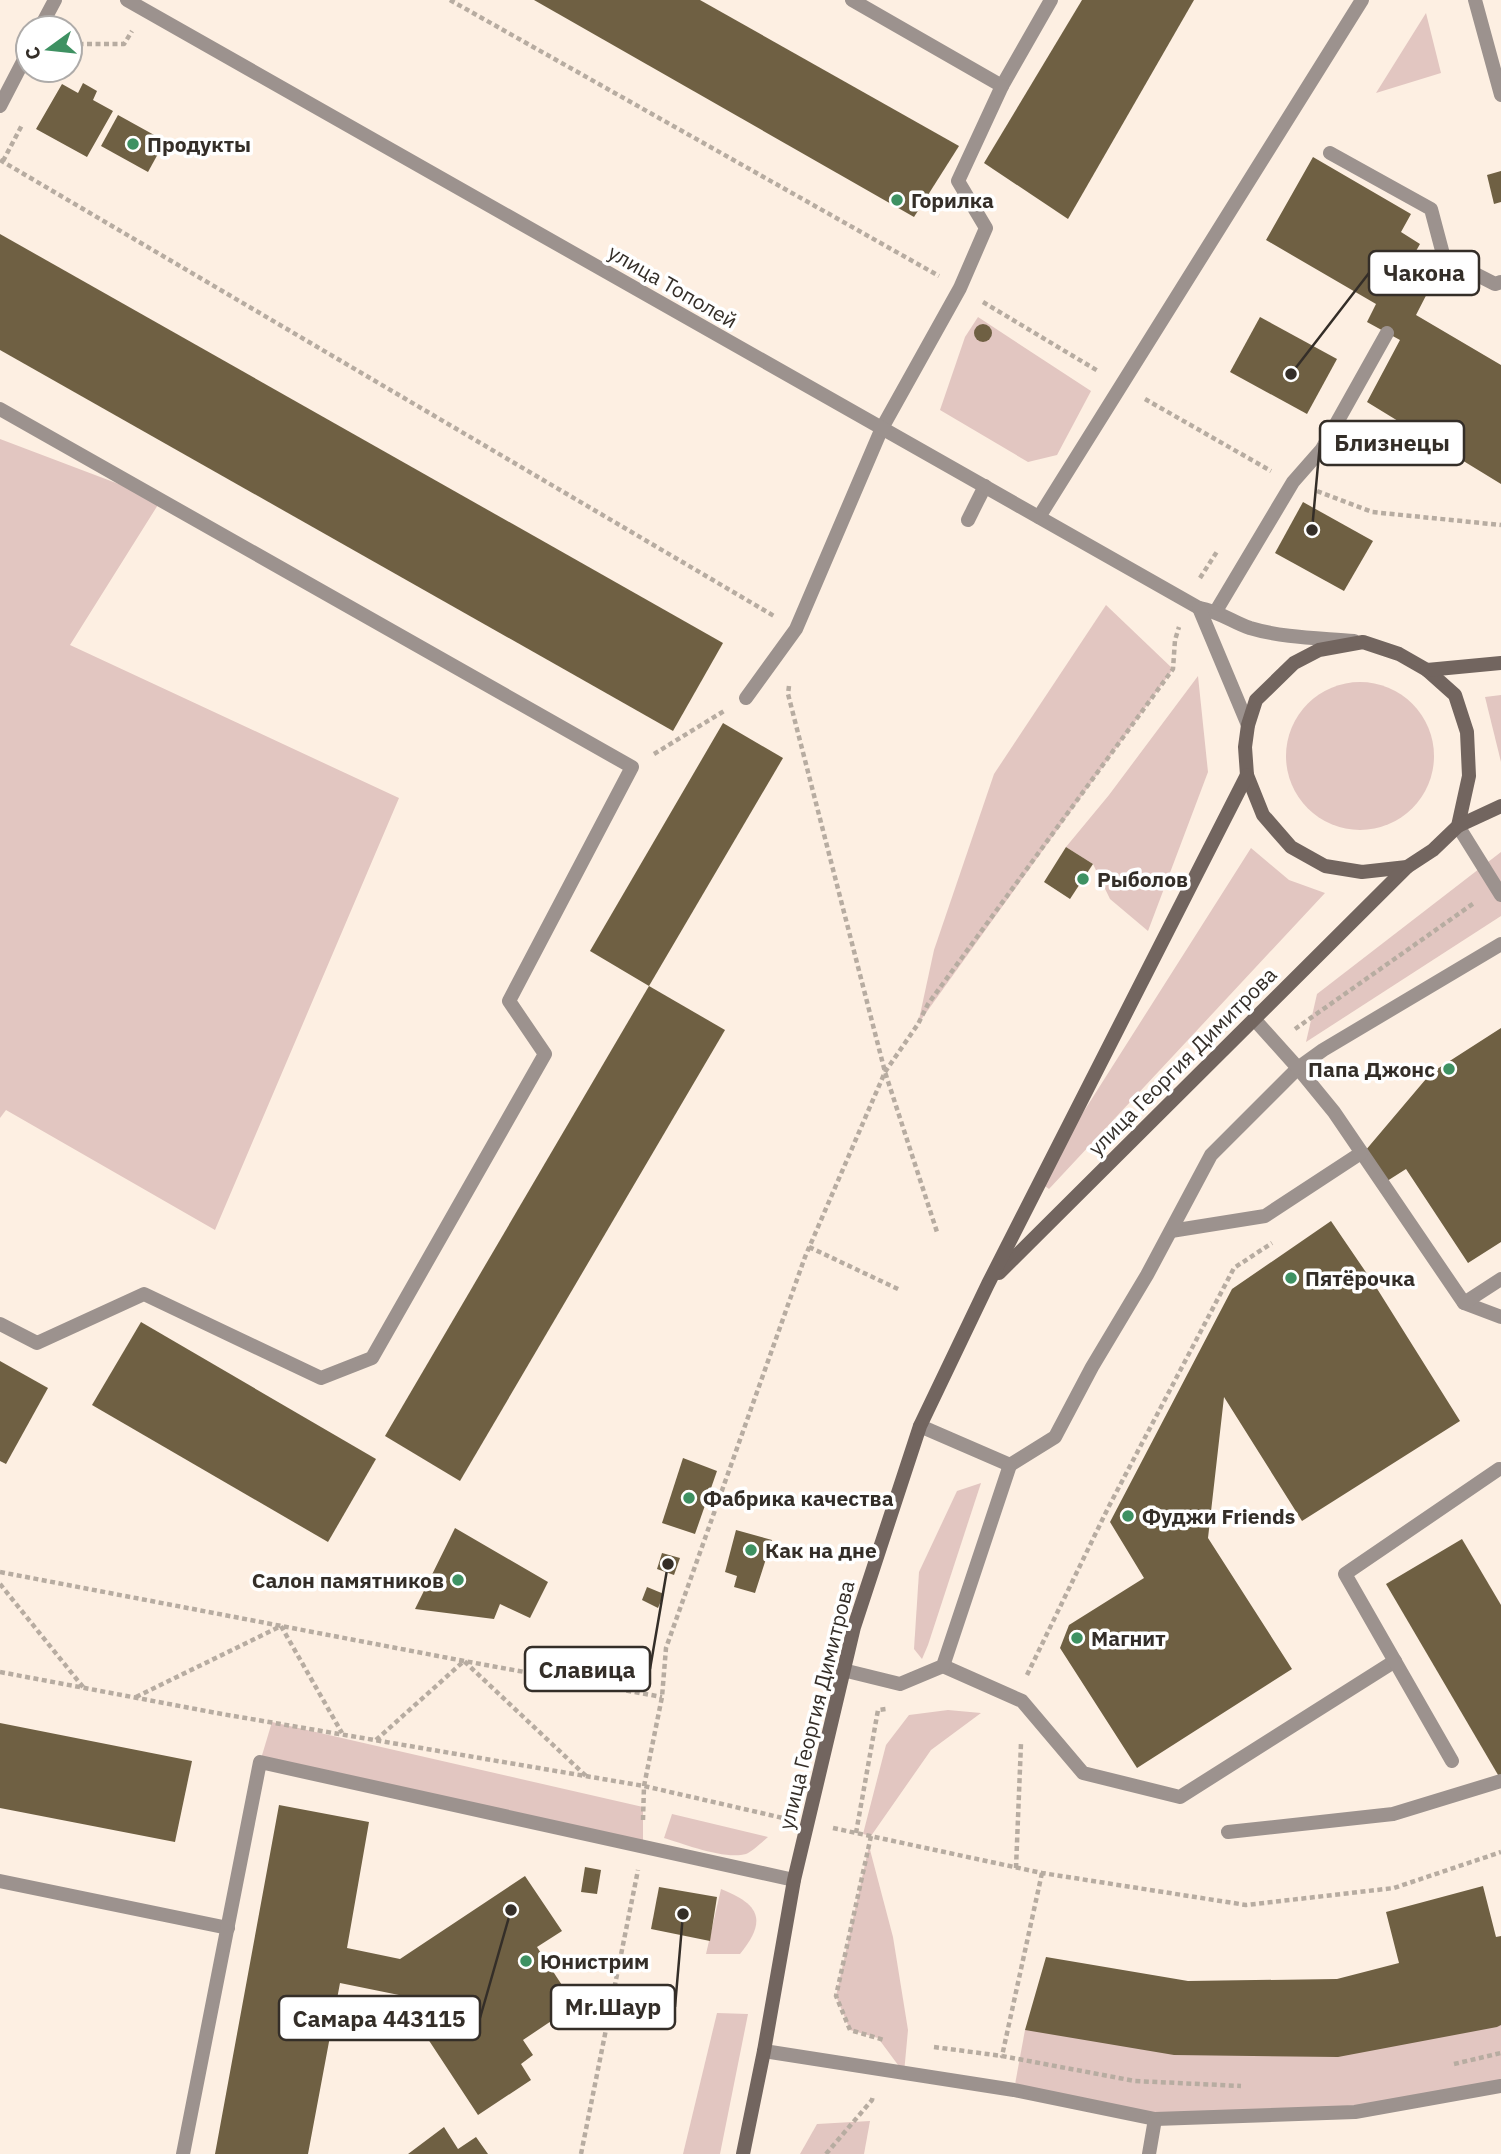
<svg xmlns="http://www.w3.org/2000/svg" width="1501" height="2154" font-family="'IBM Plex Sans',sans-serif">
  <style>
    .green { fill: #e2c6c1 }
    .building { fill: #6f6043 }
    .lines { fill: none; stroke-linecap: round; stroke-linejoin: round }
    .path { stroke: #b7aca1; stroke-width: 4.5; stroke-dasharray: 5 3.5; stroke-linecap: butt }
    .service { stroke: #9c928e; stroke-width: 14 }
    .minor { stroke: #9c928e; stroke-width: 14 }
    .secondary { stroke: #72655f; stroke-width: 14 }
    .poi-dot { fill: #3e9162; stroke: #fff; stroke-width: 2.5 }
    .labels { text-anchor: middle; dominant-baseline: central; stroke-width: 7; stroke-linejoin: round; paint-order: stroke }
    .poi-label { font-size: 21px; font-weight: bold; fill: #342e28; stroke: #fff; text-anchor: start }
    .street-label { font-size: 21px; fill: #342e28; stroke: #fff }
    .leader { fill: none; stroke: #342e28; stroke-width: 2.5 }
    .callout-dot { fill: #342e28; stroke: #fff; stroke-width: 2.5 }
    .callout { fill: #fff; stroke: #342e28; stroke-width: 2.5 }
    .callout-label { font-size: 23px; text-anchor: middle; font-weight: bold; fill: #342e28 }
  </style>
  <rect width="100%" height="100%" fill="#fdefe2"/>
  <g class="green">
    <polygon points="1426,13 1441,73 1376,93"/>
    <polygon points="978,317 1091,391 1057,455 1028,462 940,410 965,337"/>
    <polygon points="0,439 161,500 70,645 399,798 215,1230 6,1110 0,1118"/>
    <polygon points="1106,605 1173,669 918,1024 934,950 994,774"/>
    <polygon points="1198,676 1208,772 1148,931 1110,899 1093,864 1066,847 1109,795"/>
    <circle cx="1360" cy="756" r="74"/>
    <polygon points="1501,695 1501,762 1485,697"/>
    <polygon points="1251,848 1289,880 1325,893 1049,1189 1039,1182"/>
    <polygon points="1501,852 1501,916 1306,1042 1317,994"/>
    <polygon points="981,1483 928,1645 922,1659 914,1649 919,1572 957,1491"/>
    <polygon points="948,1710 981,1713 931,1750 871,1836 863,1834 886,1745 909,1715"/>
    <polygon points="272,1722 643,1807 643,1846 260,1762"/>
    <path d="M672,1814L768,1837C762,1842 753,1851 746,1854C725,1860 684,1844 664,1838Z"/>
    <polygon points="869,1846 893,1937 908,2030 904,2073 878,2038 850,2030 836,1996"/>
    <path d="M721,1889C759,1904 768,1920 740,1954H706Z"/>
    <polygon points="717,2013 748,2014 720,2154 683,2154"/>
    <polygon points="1501,2025 1501,2086 1355,2112 1155,2119 1014,2090 1025,2030"/>
    <polygon points="870,2121 864,2154 800,2154 817,2124"/>
  </g>
  <g class="building">
    <polygon points="534,0 700,0 959,146 914,217"/>
    <polygon points="1082,0 1194,0 1068,219 984,163"/>
    <polygon points="83,83 97,91 93,100 113,111 87,157 36,129 62,84 78,93"/>
    <polygon points="118,115 165,141 148,172 101,146"/>
    <polygon points="1313,157 1411,214 1401,232 1420,244 1408,265 1434,280 1416,315 1501,365 1501,484 1367,402 1400,340 1367,322 1376,304 1266,240"/>
    <polygon points="1501,171 1501,202 1494,204 1487,175"/>
    <polygon points="0,234 723,643 673,731 0,350"/>
    <polygon points="1260,317 1337,359 1307,414 1230,372"/>
    <circle cx="983" cy="333" r="9"/>
    <polygon points="1303,502 1373,541 1344,591 1275,553"/>
    <polygon points="723,723 783,758 649,986 590,951"/>
    <polygon points="1066,847 1093,864 1070,899 1044,882"/>
    <polygon points="649,986 725,1030 460,1481 385,1436"/>
    <polygon points="1501,1028 1501,1242 1468,1263 1406,1169 1384,1183 1365,1151 1431,1073"/>
    <polygon points="1331,1221 1376,1287 1460,1421 1302,1521 1224,1397 1208,1538 1292,1669 1137,1768 1060,1648 1069,1625 1144,1578 1110,1522 1232,1289"/>
    <polygon points="141,1322 376,1459 328,1542 92,1405"/>
    <polygon points="0,1361 48,1388 6,1464 0,1461"/>
    <polygon points="683,1458 717,1471 695,1534 662,1523"/>
    <polygon points="455,1528 548,1582 530,1618 500,1604 494,1619 415,1609"/>
    <polygon points="736,1530 772,1540 755,1593 734,1587 737,1576 725,1572"/>
    <polygon points="1462,1539 1501,1605 1501,1780 1386,1584"/>
    <polygon points="662,1553 680,1558 674,1575 657,1569"/>
    <polygon points="647,1587 664,1594 658,1608 642,1600"/>
    <polygon points="0,1723 192,1761 175,1842 0,1808"/>
    <polygon points="279,1805 369,1822 347,1948 400,1959 525,1876 562,1931 537,1947 575,2005 523,2040 533,2055 521,2064 531,2080 478,2115 399,1995 340,1983 308,2154 215,2154"/>
    <polygon points="585,1867 601,1870 597,1894 581,1892"/>
    <polygon points="1483,1886 1496,1937 1501,1936 1501,2025 1497,2027 1338,2057 1174,2055 1025,2030 1046,1957 1188,1981 1337,1979 1399,1963 1386,1912"/>
    <polygon points="659,1887 717,1897 710,1941 651,1929"/>
    <polygon points="444,2127 458,2149 476,2137 488,2154 408,2154"/>
  </g>
  <g class="lines">
    <g class="path">
      <polyline points="450,0 939,276"/>
      <polyline points="70,44 124,44 132,31"/>
      <polyline points="0,160 774,616"/>
      <polyline points="3,161 22,125"/>
      <polyline points="983,302 1098,371"/>
      <polyline points="1145,399 1271,471"/>
      <polyline points="1317,491 1372,512 1501,525"/>
      <polyline points="1200,578 1218,550"/>
      <polyline points="789,686 788,694 885,1072 937,1232"/>
      <polyline points="654,754 724,711"/>
      <polyline points="1295,1029 1474,903"/>
      <polyline points="809,1247 900,1290"/>
      <polyline points="0,1572 464,1661 662,1697"/>
      <polyline points="0,1584 83,1687"/>
      <polyline points="0,1672 222,1714 644,1786 783,1818"/>
      <polyline points="1027,1675 1108,1508 1234,1268 1272,1243"/>
      <polyline points="136,1697 281,1626 342,1733"/>
      <polyline points="376,1740 464,1661 586,1776"/>
      <polyline points="643,1820 644,1786 662,1697 666,1648 805,1257 885,1072 918,1024 928,1004 1173,669 1175,640 1179,627"/>
      <polyline points="833,1828 1042,1873 1246,1905 1394,1888 1501,1852"/>
      <polyline points="856,1833 878,1710 886,1709"/>
      <polyline points="871,1836 836,1996 850,2030 884,2040"/>
      <polyline points="1016,1868 1021,1743"/>
      <polyline points="1042,1873 1002,2056 1135,2081 1241,2086"/>
      <polyline points="934,2047 1002,2056"/>
      <polyline points="1454,2064 1501,2053"/>
      <polyline points="581,2154 638,1870"/>
      <polyline points="826,2154 872,2100 873,2095"/>
    </g>
    <g class="service">
      <polyline points="852,0 1002,86 1051,0"/>
      <polyline points="1475,0 1501,95"/>
      <polyline points="40,28 55,0"/>
      <polyline points="0,106 28,52"/>
      <polyline points="1330,153 1431,209 1444,258"/>
      <polyline points="1422,272 1444,258 1495,284 1501,282"/>
      <polyline points="0,409 632,767 509,1001 545,1054 372,1358 321,1378 144,1294 37,1343 0,1324"/>
      <polyline points="1039,517 1362,0"/>
      <polyline points="968,520 985,486"/>
      <polyline points="1216,611 1293,482 1322,449 1387,333"/>
      <polyline points="746,698 796,629 882,428 960,288 986,228 958,181 1002,86"/>
      <polyline points="1458,826 1501,895"/>
      <polyline points="1298,1068 1334,1112 1464,1303 1501,1317"/>
      <polyline points="1171,1231 1265,1216 1361,1153"/>
      <polyline points="1464,1303 1501,1279"/>
      <polyline points="920,1426 1010,1465 1055,1437 1092,1367 1147,1275 1211,1155 1298,1068 1323,1050 1501,944"/>
      <polyline points="943,1666 1022,1701 1083,1773 1180,1797 1395,1661"/>
      <polyline points="843,1670 900,1684 943,1666 1010,1465"/>
      <polyline points="1452,1761 1345,1574 1499,1469"/>
      <polyline points="1228,1832 1393,1814 1501,1781"/>
      <polyline points="0,1881 228,1928"/>
      <polyline points="764,2051 1014,2090 1155,2119 1355,2112 1501,2086"/>
      <polyline points="183,2154 260,1762 794,1880"/>
      <polyline points="1149,2154 1155,2119"/>
    </g>
    <g class="minor">
      <path d="M127,0L1199,608C1221,612 1232,622 1250,628C1283,638 1321,638 1354,641"/>
      <polyline points="1199,608 1248,725"/>
      <polyline points="1254,1019 1298,1068"/>
    </g>
    <g class="secondary">
      <polygon points="1363,642 1399,654 1427,670 1455,695 1467,732 1469,776 1458,826 1433,850 1407,867 1362,872 1325,866 1291,847 1263,815 1247,775 1245,747 1248,725 1256,700 1294,663 1319,650"/>
      <polyline points="1427,670 1501,663"/>
      <polyline points="1458,826 1501,806"/>
      <polyline points="999,1273 1407,867"/>
      <polyline points="743,2154 764,2051 794,1880 854,1627 920,1426 988,1284 1247,775"/>
    </g>
  </g>
  <g class="poi-dot">
    <circle cx="133" cy="144" r="7"/>
    <circle cx="897" cy="200" r="7"/>
    <circle cx="1083" cy="879" r="7"/>
    <circle cx="1449" cy="1069" r="7"/>
    <circle cx="1291" cy="1278" r="7"/>
    <circle cx="689" cy="1498" r="7"/>
    <circle cx="1128" cy="1516" r="7"/>
    <circle cx="751" cy="1550" r="7"/>
    <circle cx="458" cy="1580" r="7"/>
    <circle cx="1077" cy="1638" r="7"/>
    <circle cx="526" cy="1961" r="7"/>
  </g>
  <g class="labels">
    <g class="poi-label">
      <text x="147" y="144">Продукты</text>
      <text x="911" y="200">Горилка</text>
      <text x="1097" y="879">Рыболов</text>
      <text x="1435" y="1069" text-anchor="end">Папа Джонс</text>
      <text x="1305" y="1278">Пятёрочка</text>
      <text x="703" y="1498">Фабрика качества</text>
      <text x="1142" y="1516">Фуджи Friends</text>
      <text x="765" y="1550">Как на дне</text>
      <text x="444" y="1580" text-anchor="end">Салон памятников</text>
      <text x="1091" y="1638">Магнит</text>
      <text x="540" y="1961">Юнистрим</text>
    </g>
    <g class="street-label">
      <text transform="translate(673 286) rotate(30)">улица Тополей</text>
      <text transform="translate(1182 1061) rotate(-45)">улица Георгия Димитрова</text>
      <text transform="translate(816 1705) rotate(-76)">улица Георгия Димитрова</text>
    </g>
  </g>
  <path class="leader" d="M1291 374L1369 273M1312 530L1320 443M668 1564L650 1669M683 1914L675 2007M511 1910L480 2018"/>
  <g class="callout-dot">
    <circle cx="1291" cy="374" r="7"/>
    <circle cx="1312" cy="530" r="7"/>
    <circle cx="668" cy="1564" r="7"/>
    <circle cx="683" cy="1914" r="7"/>
    <circle cx="511" cy="1910" r="7"/>
  </g>
  <g class="callout">
    <rect x="1369" y="251" width="110" height="44" rx="7"/>
    <rect x="1320" y="421" width="144" height="44" rx="7"/>
    <rect x="525" y="1647" width="125" height="44" rx="7"/>
    <rect x="551" y="1985" width="124" height="44" rx="7"/>
    <rect x="279" y="1996" width="201" height="44" rx="7"/>
  </g>
  <g class="callout-label">
    <text x="1424" y="281">Чакона</text>
    <text x="1392" y="451">Близнецы</text>
    <text x="587" y="1678">Славица</text>
    <text x="613" y="2015">Mr.Шаур</text>
    <text x="379" y="2027">Самара 443115</text>
  </g>
  <g transform="translate(49 49) rotate(255)"><circle r="33" fill="#ffffff" stroke="#aeaba9" stroke-width="2"/>
  <path d="M0-5L12 26L0 18L-12 26Z" fill="#3e9162"/>
  <text y="-10" font-size="19" font-weight="bold" text-anchor="middle" fill="#342e28">С</text>
  </g>
</svg>
